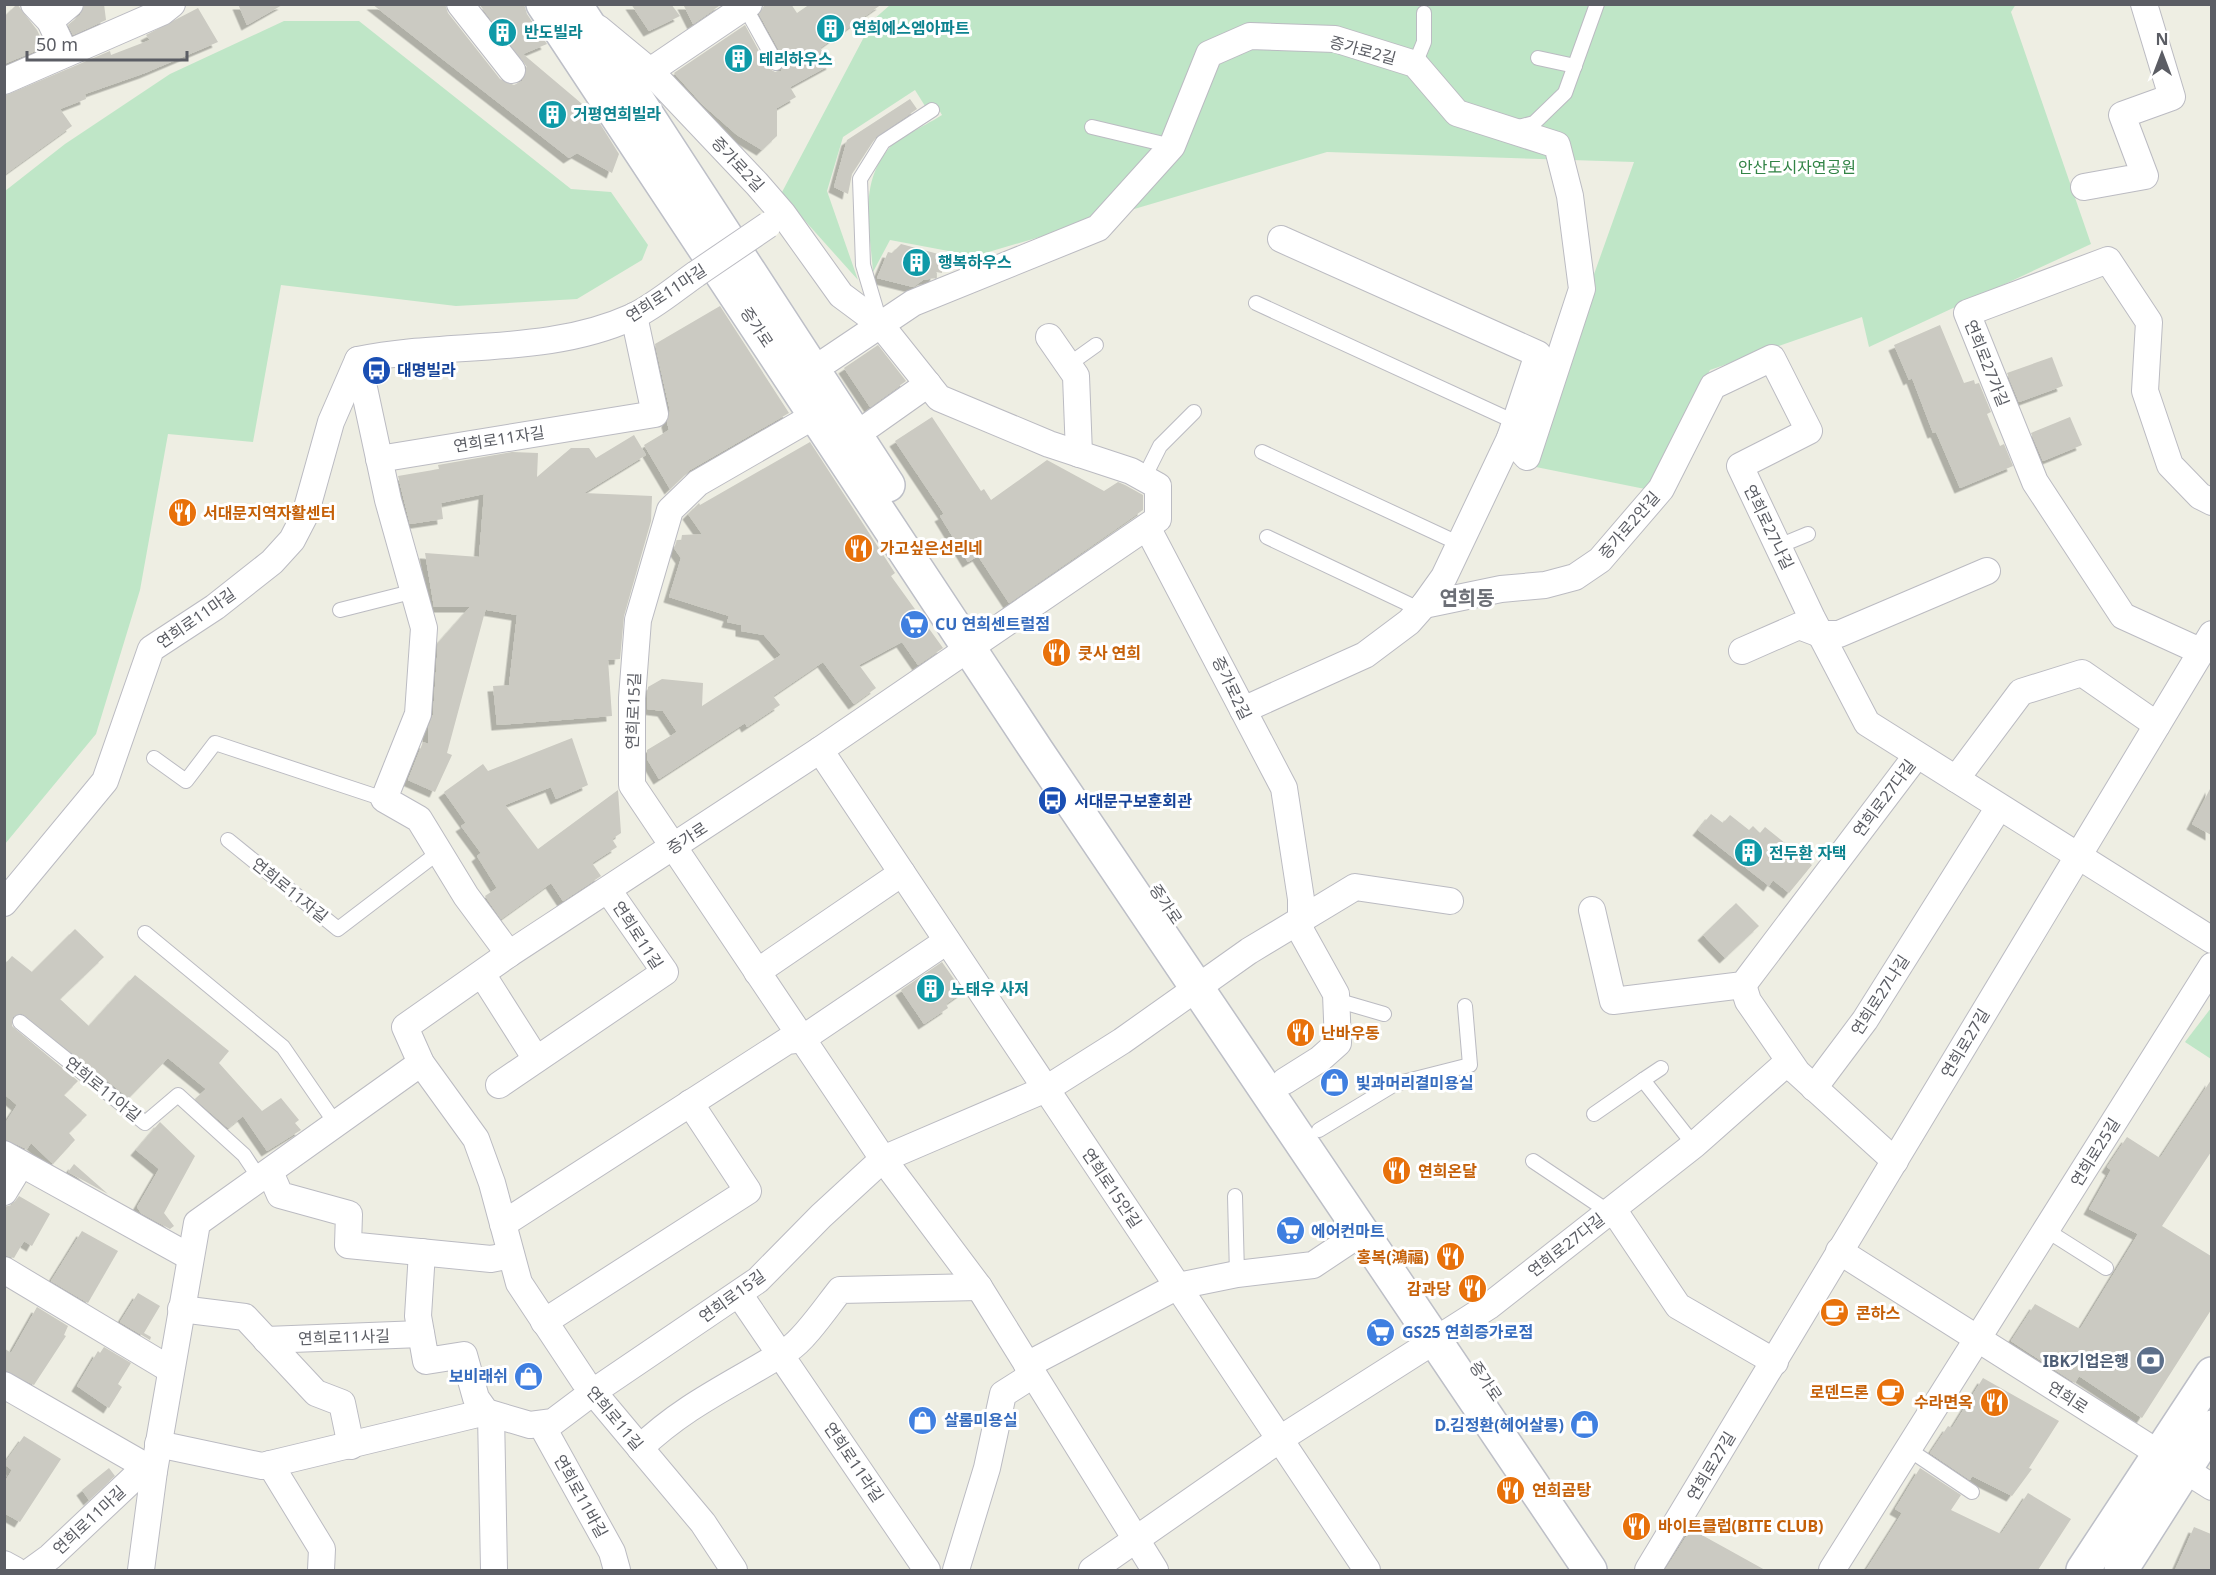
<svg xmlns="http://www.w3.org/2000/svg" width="2216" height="1575" font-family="'Noto Sans','Noto Sans KR',sans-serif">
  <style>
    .green { fill: #bfe6c7 }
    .building { fill: #cbcac2; filter: url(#shadow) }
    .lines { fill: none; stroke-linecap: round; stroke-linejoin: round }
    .service-casing { stroke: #bbbbc2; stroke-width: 16 }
    .minor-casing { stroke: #bbbbc2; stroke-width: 28 }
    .secondary-casing { stroke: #bdbfc7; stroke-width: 36 }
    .service { stroke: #fff; stroke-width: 14 }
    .minor { stroke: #fff; stroke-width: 26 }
    .secondary { stroke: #fff; stroke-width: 33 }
    .minor-bridge-casing { stroke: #bbbbc2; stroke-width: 28; stroke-linecap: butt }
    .minor-bridge { stroke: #fff; stroke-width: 26 }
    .labels { text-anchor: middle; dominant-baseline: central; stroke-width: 6; stroke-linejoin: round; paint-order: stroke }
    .culture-label { font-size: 16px; font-weight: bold; fill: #0d838f; stroke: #fff; text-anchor: start }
    .street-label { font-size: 16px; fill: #5b5d64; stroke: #fff }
    .park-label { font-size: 16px; fill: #328446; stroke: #fff }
    .transit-label { font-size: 16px; font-weight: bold; fill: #164399; stroke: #fff; text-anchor: start }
    .food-label { font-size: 16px; font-weight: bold; fill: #c56008; stroke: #fff; text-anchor: start }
    .shop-label { font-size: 16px; font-weight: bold; fill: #366cbe; stroke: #fff; text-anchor: start }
    .service-label { font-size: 16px; font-weight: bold; fill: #4e5e75; stroke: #fff; text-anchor: end }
    .quarter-label { font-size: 20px; font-weight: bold; fill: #6c6f76; stroke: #fff }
  </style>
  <defs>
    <filter id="shadow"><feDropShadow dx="-5.5" dy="5.5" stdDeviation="0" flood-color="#0004"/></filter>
  </defs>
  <rect width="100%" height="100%" fill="#eeeee3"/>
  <g class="green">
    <path d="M2016,4L2011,12L2091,244L1869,347L1862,317L1710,370L1650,490L1526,465L1634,162L1327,152L975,256L890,240L873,272C870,229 858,183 890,147C898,138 930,123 942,115L935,103L925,106L915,90L843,137L827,191L858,280L781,194L873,20L890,5Z"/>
    <polygon points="284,21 359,21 571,189 611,192 648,245 642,260 577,299 456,306 281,285 253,442 168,434 140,590 96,734 5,844 5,191 65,144 170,74"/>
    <polygon points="2211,1008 2211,1059 2185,1042"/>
  </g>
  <g class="building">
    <polygon points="17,4 37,30 45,47 4,64 4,17"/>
    <polygon points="85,4 104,4 106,20 73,35 68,25 80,15"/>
    <polygon points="238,4 284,4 247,25"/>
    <polygon points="372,4 445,4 448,13 500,79 514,85 522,81 527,67 479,4 524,4 527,14 547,44 523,54 594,114 619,154 612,173 577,153 569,158"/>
    <polygon points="631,4 671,4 680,16 649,31"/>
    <polygon points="683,4 722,4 693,24"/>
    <polygon points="765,4 791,4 797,13 810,4 882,4 820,48 832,64 790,87 796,97 777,108 777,136 762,150 737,135 703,105 674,73 745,25 768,68 775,72 781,71 784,59 759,14"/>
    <polygon points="198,8 218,42 145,73 85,94 86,99 60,109 72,126 4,175 4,96 110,51 111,55 150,40 146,35"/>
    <polygon points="910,99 917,109 876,137 852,174 848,194 834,187 847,140"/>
    <polygon points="901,244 942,255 942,273 936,272 935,278 923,280 913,287 877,278 888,252 892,253"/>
    <polygon points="720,306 789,413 690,470 670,489 644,445 669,430 667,422 670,411 655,344"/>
    <polygon points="1940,325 1964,383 1974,380 1975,384 1979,383 1991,412 1987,414 2000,446 2004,444 2013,466 1960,488 1936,432 1933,433 1912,378 1909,380 1894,345"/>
    <polygon points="878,345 906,381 870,407 844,368"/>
    <polygon points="2052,357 2063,386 2019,402 2007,373"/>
    <polygon points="932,417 981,491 984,489 991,500 1047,460 1104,491 1118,482 1125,485 1143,495 1143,510 1009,603 978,556 968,562 940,516 944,514 895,441"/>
    <polygon points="2070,417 2082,445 2043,461 2031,433"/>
    <polygon points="634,435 646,455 584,493 652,496 651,521 624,616 620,659 608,660 612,716 497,725 493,686 509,685 517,615 487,610 486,608 447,753 452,755 435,792 408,780 423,742 428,744 428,728 433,715 438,643 470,607 434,607 425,553 479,557 484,494 441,503 443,519 410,524 398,476 439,469 438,465 512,452 538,453 537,477 571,448 589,448 596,458"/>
    <polygon points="810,442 895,573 891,576 943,648 918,665 902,642 859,665 876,688 854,704 823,662 773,696 780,705 747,727 745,723 659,779 647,759 647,750 677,732 663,711 647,709 648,687 662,679 703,683 702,706 781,655 764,635 741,631 741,625 727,622 729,616 669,597 681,558 674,548 677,541 681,541 682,535 702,534 688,514 699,503 700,505"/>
    <polygon points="572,738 588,785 556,799 551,787 505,805 538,849 618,790 621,833 612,839 617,847 592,863 601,876 563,901 551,883 501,919 485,896 497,888 477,856 481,853 461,826 466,823 444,792 483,764 488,771"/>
    <polygon points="2211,787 2211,835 2192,824"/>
    <polygon points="1711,814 1723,823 1730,815 1749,830 1753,826 1760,833 1765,827 1812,865 1789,893 1773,880 1769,886 1698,830"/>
    <polygon points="1736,903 1759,926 1725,958 1703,935"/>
    <polygon points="75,929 104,957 60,999 89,1026 135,975 229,1051 219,1063 262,1111 281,1098 299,1120 295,1123 301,1130 267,1151 243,1116 228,1128 195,1099 206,1089 168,1058 129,1098 21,1013 13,1017 12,1026 78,1081 64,1095 87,1115 69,1133 75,1140 53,1164 31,1143 27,1149 4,1139 4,1125 17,1105 4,1094 4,965 12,956 32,972"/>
    <polygon points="942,962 963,992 946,1004 948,1008 924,1024 901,990"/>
    <polygon points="2211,1080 2211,1152 2162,1226 2211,1256 2211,1310 2142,1418 2079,1376 2075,1383 2011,1341 2035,1304 2080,1329 2138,1234 2089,1209 2111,1170 2107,1167 2127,1137 2160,1158"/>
    <polygon points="160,1122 195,1156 164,1213 174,1226 170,1229 141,1213 137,1207 159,1169 136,1150"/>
    <polygon points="74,1164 108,1194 68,1172"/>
    <polygon points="19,1196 50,1214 32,1246 24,1241 14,1258 4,1255 4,1207 12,1205"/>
    <polygon points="82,1231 118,1251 88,1303 51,1281"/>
    <polygon points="138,1293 160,1306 144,1333 151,1337 150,1340 120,1322"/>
    <polygon points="37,1307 68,1326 64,1335 66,1336 34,1385 4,1370 4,1348 11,1353"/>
    <polygon points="104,1347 131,1363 118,1384 122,1387 109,1408 77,1386 98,1351 100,1353"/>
    <polygon points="1983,1378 2059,1421 2029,1468 2032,1469 2012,1496 1972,1476 1970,1480 1930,1453 1948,1426 1952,1428"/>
    <polygon points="24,1436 61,1459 20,1522 4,1513 4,1483 12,1470 4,1464"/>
    <polygon points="109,1468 115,1476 89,1500 82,1490"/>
    <polygon points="1920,1468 1961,1495 1951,1510 2001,1534 2028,1493 2071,1519 2038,1570 1866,1570 1902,1513 1895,1509"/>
    <polygon points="2194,1527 2211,1534 2211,1570 2175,1570"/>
    <polygon points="1691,1529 1729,1550 1765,1570 1665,1570"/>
  </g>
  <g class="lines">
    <defs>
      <g id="service">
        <polyline points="745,7 776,63"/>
        <polyline points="1538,58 1575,66"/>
        <polyline points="1415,64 1424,42 1424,13"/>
        <polyline points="1092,127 1172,146"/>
        <polyline points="1515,128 1534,123 1565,93 1597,4"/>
        <polyline points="1256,303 1515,422"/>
        <polyline points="880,322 863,265 860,179 883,142 932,110"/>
        <polyline points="1068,365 1096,345"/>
        <polyline points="1262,452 1460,544"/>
        <polyline points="1144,478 1160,446 1194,412"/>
        <polyline points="1267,537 1419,609"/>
        <polyline points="1779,546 1808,534"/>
        <polyline points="340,610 415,591"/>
        <polyline points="154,758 186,781 215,743 384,799"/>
        <polyline points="228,840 338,929 439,852"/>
        <polyline points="145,933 283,1047 336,1124"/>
        <polyline points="1336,1000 1384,1014"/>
        <polyline points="20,1022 145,1123 178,1095 244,1155 260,1179"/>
        <polyline points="1643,1080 1661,1068"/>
        <polyline points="1594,1114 1643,1080 1694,1145"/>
        <polyline points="1319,1130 1395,1084 1470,1065 1465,1006"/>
        <polyline points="1533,1161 1609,1212"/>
        <polyline points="1235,1196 1237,1274"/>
        <polyline points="2046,1230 2106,1268"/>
        <polyline points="1908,1449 1972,1492"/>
      </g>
      <g id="minor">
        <polyline points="34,4 50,21 65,53"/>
        <polyline points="460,4 512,70"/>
        <polyline points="50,21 70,4"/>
        <polyline points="598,28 650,71 757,184 783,214 841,295 880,324 939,398 1049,444 1131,471 1158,486 1158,519 820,750 509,954 405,1027 421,1063 476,1139 492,1183 519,1283 584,1381 703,1523 734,1570"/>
        <polyline points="650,71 749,4"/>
        <polyline points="4,81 162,12 172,4"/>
        <polyline points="2084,187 2145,176 2122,115 2172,97 2144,4"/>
        <polyline points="1049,337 1076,376 1079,454"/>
        <polyline points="358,360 388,500 424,628 418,714 384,799 419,819 466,896 509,954"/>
        <polyline points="828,360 913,303 1098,228 1172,146 1209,54 1250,36 1335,39 1415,64 1457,113 1557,145 1570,196 1582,289 1527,457 1510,438"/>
        <polyline points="814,416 698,483 670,510 638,620 632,698 632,785 883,1159 979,1287 1155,1570"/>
        <polyline points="870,425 928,384"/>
        <polyline points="379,459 655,414 634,316"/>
        <polyline points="1147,527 1284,788 1301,899 1301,931 1336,994 1338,1043 1320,1059 1285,1081"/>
        <polyline points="1424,605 1501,589 1545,585 1575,577 1600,560 1661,489 1713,386 1772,358 1809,431 1740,466 1812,618 1867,723 2212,940"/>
        <polyline points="1742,651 1799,626 1820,634 1839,634 1987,571"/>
        <polyline points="2200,651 2123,616 2035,482 1967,313 2108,260 2149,322 2145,391 2170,465 2200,496 2212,502"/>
        <polyline points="1243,710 1365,655 1409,622 1424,605 1444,577 1510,438 1538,354 1281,239"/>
        <polyline points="820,750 1367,1570"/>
        <polyline points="1956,779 2021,692 2082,673 2157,725"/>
        <path d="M4,903L105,781L151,649L215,607L272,562L292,540L305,515L331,422L358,360C448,341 546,356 632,317C654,307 676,288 696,274"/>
        <polyline points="1592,910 1613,1001 1743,985 1917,755"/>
        <polyline points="757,972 902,873"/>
        <polyline points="482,974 536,1059"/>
        <polyline points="1743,985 1748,1001 1797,1072 1895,1161"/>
        <polyline points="499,1085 665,972 608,890"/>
        <polyline points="1814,1088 1865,1020 1999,807"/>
        <polyline points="4,1154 190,1257"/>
        <polyline points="270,1172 280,1195 349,1214 348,1245 491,1259 511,1255"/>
        <polyline points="4,1192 21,1164"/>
        <polyline points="1609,1212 1619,1218 1678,1306 1775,1362"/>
        <polyline points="503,1224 787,1041 802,1039 947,941"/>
        <polyline points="1839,1251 2212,1487"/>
        <polyline points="422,1252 418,1316 426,1361 464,1355 476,1398 486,1412 530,1425 553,1422 593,1392 758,1280 821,1216 883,1159 1046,1089 1122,1041 1249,951 1355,887 1450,901"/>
        <polyline points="4,1270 171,1370"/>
        <polyline points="739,1294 927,1570"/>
        <polyline points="181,1309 245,1317 316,1393 342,1403 351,1446"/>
        <polyline points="544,1322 748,1191 690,1103"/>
        <polyline points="266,1340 421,1334"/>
        <polyline points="1027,1365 1178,1286 1237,1274 1313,1265 1361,1233"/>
        <polyline points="4,1385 154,1471"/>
        <polyline points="491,1414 494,1570"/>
        <polyline points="541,1424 612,1552 617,1570"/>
        <polyline points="158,1444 262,1466 486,1412"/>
        <path d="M640,1448C687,1403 736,1383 789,1349C804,1340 828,1305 840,1290L979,1287"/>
        <polyline points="270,1464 322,1549 321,1570"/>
        <polyline points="4,1564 15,1570"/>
        <polyline points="32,1570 50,1557 136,1476 141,1466"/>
        <polyline points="141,1570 154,1471 197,1223 421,1063"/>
        <polyline points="956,1570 987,1468 1003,1394 1033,1375"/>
        <polyline points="1092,1570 1280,1439 1489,1306 1694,1145 1789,1061"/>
        <polyline points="1648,1570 2212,634"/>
        <polyline points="1832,1570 2212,966"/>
      </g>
      <g id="secondary">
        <polyline points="543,4 1037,751 1590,1570"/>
        <polyline points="575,4 888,485"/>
        <polyline points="2083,1570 2212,1374"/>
        <polyline points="2121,1570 2212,1427"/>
      </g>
    </defs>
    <use href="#service" class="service-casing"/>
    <use href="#minor" class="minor-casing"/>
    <use href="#secondary" class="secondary-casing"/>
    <use href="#service" class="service"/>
    <use href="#minor" class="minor"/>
    <use href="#secondary" class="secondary"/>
    <defs>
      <polyline id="minor-bridge" points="696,274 768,225"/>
    </defs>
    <use href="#minor-bridge" class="minor-bridge-casing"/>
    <use href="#minor-bridge" class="minor-bridge"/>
  </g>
  <defs>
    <symbol id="building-disc" viewBox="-11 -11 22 22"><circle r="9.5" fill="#0f9aa8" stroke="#fff"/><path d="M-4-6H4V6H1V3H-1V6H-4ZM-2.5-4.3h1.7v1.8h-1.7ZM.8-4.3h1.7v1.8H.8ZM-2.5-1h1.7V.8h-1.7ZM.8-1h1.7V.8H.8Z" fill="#fff"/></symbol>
    <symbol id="bus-disc" viewBox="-11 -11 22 22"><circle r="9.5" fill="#1a4fb4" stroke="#fff"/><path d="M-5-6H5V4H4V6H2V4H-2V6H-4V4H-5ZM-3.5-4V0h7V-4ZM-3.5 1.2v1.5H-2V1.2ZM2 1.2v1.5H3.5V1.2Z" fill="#fff"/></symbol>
    <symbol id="restaurant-disc" viewBox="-11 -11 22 22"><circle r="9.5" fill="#e8710a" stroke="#fff"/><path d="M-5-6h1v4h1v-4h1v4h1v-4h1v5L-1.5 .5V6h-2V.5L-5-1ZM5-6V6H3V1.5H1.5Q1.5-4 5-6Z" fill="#fff"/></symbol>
    <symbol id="supermarket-disc" viewBox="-11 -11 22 22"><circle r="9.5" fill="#3f7fe0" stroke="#fff"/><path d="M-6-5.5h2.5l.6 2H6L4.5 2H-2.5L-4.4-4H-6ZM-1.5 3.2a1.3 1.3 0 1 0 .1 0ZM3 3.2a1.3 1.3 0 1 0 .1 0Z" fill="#fff"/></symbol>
    <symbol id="shop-disc" viewBox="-11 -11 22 22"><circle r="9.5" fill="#3f7fe0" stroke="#fff"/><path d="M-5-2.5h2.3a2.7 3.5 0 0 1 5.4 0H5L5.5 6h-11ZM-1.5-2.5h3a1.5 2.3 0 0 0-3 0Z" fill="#fff"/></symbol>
    <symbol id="cafe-disc" viewBox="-11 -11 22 22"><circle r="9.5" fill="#e8710a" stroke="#fff"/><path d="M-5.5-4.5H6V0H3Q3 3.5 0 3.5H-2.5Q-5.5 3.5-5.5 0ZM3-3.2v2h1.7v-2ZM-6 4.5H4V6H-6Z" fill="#fff"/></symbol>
    <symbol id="bank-disc" viewBox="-11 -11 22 22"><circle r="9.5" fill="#5c6f8a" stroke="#fff"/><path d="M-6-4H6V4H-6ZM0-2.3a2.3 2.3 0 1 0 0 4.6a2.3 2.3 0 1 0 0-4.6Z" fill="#fff"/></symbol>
  </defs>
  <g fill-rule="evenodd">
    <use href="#building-disc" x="814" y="12" width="33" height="33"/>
    <use href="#building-disc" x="486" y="16" width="33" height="33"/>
    <use href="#building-disc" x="722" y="42" width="33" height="33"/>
    <use href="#building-disc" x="536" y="98" width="33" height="33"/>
    <use href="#building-disc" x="900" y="246" width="33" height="33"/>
    <use href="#bus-disc" x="360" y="354" width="33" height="33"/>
    <use href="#restaurant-disc" x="166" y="496" width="33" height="33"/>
    <use href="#restaurant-disc" x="842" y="532" width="33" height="33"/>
    <use href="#supermarket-disc" x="898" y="608" width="33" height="33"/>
    <use href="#restaurant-disc" x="1040" y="636" width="33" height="33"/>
    <use href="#bus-disc" x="1036" y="784" width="33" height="33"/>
    <use href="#building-disc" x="1732" y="836" width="33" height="33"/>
    <use href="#building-disc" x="914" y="972" width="33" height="33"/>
    <use href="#restaurant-disc" x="1284" y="1016" width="33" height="33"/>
    <use href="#shop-disc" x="1318" y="1066" width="33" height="33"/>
    <use href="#restaurant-disc" x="1380" y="1154" width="33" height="33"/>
    <use href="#supermarket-disc" x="1274" y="1214" width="33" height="33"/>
    <use href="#restaurant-disc" x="1434" y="1240" width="33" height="33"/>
    <use href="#restaurant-disc" x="1456" y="1272" width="33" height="33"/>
    <use href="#cafe-disc" x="1818" y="1296" width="33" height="33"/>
    <use href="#supermarket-disc" x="1364" y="1316" width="33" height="33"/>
    <use href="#bank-disc" x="2134" y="1344" width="33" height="33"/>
    <use href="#shop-disc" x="512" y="1360" width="33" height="33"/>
    <use href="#cafe-disc" x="1874" y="1376" width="33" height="33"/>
    <use href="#restaurant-disc" x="1978" y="1386" width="33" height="33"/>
    <use href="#shop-disc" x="906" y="1404" width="33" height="33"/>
    <use href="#shop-disc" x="1568" y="1408" width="33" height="33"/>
    <use href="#restaurant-disc" x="1494" y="1474" width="33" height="33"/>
    <use href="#restaurant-disc" x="1620" y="1510" width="33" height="33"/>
  </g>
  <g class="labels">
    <g class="culture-label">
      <text x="852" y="28">연희에스엠아파트</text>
      <text x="524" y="32">반도빌라</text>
      <text x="759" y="59">테리하우스</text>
      <text x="573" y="114">거평연희빌라</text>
      <text x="938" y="262">행복하우스</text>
      <text x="1769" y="853">전두환 자택</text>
      <text x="951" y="989">노태우 사저</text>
    </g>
    <g class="street-label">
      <text transform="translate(1363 50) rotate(15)">증가로2길</text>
      <text transform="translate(738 164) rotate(47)">증가로2길</text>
      <text transform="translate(666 293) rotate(-33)">연희로11마길</text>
      <text transform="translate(757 327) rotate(56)">증가로</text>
      <text transform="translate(1987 363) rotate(68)">연희로27가길</text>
      <text transform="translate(499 439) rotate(-9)">연희로11자길</text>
      <text transform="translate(1629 525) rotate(-49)">증가로2안길</text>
      <text transform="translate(1769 527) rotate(64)">연희로27나길</text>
      <text transform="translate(196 618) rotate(-35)">연희로11마길</text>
      <text transform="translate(1232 688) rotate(64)">증가로2길</text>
      <text transform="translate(633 711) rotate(-88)">연희로15길</text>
      <text transform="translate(1884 798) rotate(-53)">연희로27다길</text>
      <text transform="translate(687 838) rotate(-33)">증가로</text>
      <text transform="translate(290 890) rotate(39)">연희로11자길</text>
      <text transform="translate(1166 904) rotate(56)">증가로</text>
      <text transform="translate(638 935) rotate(57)">연희로11길</text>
      <text transform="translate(1880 995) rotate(-57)">연희로27나길</text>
      <text transform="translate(1965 1043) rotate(-59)">연희로27길</text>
      <text transform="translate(103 1089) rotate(39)">연희로11아길</text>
      <text transform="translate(2095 1152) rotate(-58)">연희로25길</text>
      <text transform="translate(1112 1188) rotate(56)">연희로15안길</text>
      <text transform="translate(1566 1245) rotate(-38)">연희로27다길</text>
      <text transform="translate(732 1296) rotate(-36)">연희로15길</text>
      <text transform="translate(344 1337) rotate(-2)">연희로11사길</text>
      <text transform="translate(1486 1381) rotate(56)">증가로</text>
      <text transform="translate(2068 1397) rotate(33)">연희로</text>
      <text transform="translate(615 1418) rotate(50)">연희로11길</text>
      <text transform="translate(854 1462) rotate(56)">연희로11라길</text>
      <text transform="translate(1711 1466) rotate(-59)">연희로27길</text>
      <text transform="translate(581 1496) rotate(61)">연희로11바길</text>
      <text transform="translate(89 1520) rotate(-43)">연희로11마길</text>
    </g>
    <g class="park-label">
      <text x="1797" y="167">안산도시자연공원</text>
    </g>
    <g class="transit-label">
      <text x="397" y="370">대명빌라</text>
      <text x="1074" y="801">서대문구보훈회관</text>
    </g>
    <g class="food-label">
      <text x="203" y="513">서대문지역자활센터</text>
      <text x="880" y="548">가고싶은선리네</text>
      <text x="1078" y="653">쿳사 연희</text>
      <text x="1321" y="1033">난바우동</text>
      <text x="1418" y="1171">연희온달</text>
      <text x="1429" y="1257" text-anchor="end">홍복(鴻福)</text>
      <text x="1451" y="1289" text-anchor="end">감과당</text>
      <text x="1856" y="1313">콘하스</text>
      <text x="1869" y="1392" text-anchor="end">로덴드론</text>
      <text x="1973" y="1402" text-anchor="end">수라면옥</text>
      <text x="1532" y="1490">연희곰탕</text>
      <text x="1658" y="1526">바이트클럽(BITE CLUB)</text>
    </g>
    <g class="shop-label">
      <text x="935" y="624">CU 연희센트럴점</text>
      <text x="1356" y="1083">빛과머리결미용실</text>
      <text x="1311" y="1231">에어컨마트</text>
      <text x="1402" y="1332">GS25 연희증가로점</text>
      <text x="508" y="1376" text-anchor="end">보비래쉬</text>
      <text x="944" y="1420">살롬미용실</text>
      <text x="1564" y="1425" text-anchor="end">D.김정환(헤어살롱)</text>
    </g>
    <g class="service-label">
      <text x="2129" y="1361">IBK기업은행</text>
    </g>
    <g class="quarter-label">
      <text x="1467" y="597">연희동</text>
    </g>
  </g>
  <rect width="2216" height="1575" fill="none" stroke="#5b5d64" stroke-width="12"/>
  <g transform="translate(2162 54)" stroke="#ffffff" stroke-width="4.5" paint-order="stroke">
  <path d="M0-4.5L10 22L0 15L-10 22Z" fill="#5b5d64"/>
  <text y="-9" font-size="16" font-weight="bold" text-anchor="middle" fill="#5b5d64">N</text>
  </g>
  <path d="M27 51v9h160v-9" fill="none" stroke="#5b5d64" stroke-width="3"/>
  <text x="36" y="51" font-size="18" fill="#5b5d64" stroke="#ffffff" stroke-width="4.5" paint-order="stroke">50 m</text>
</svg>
